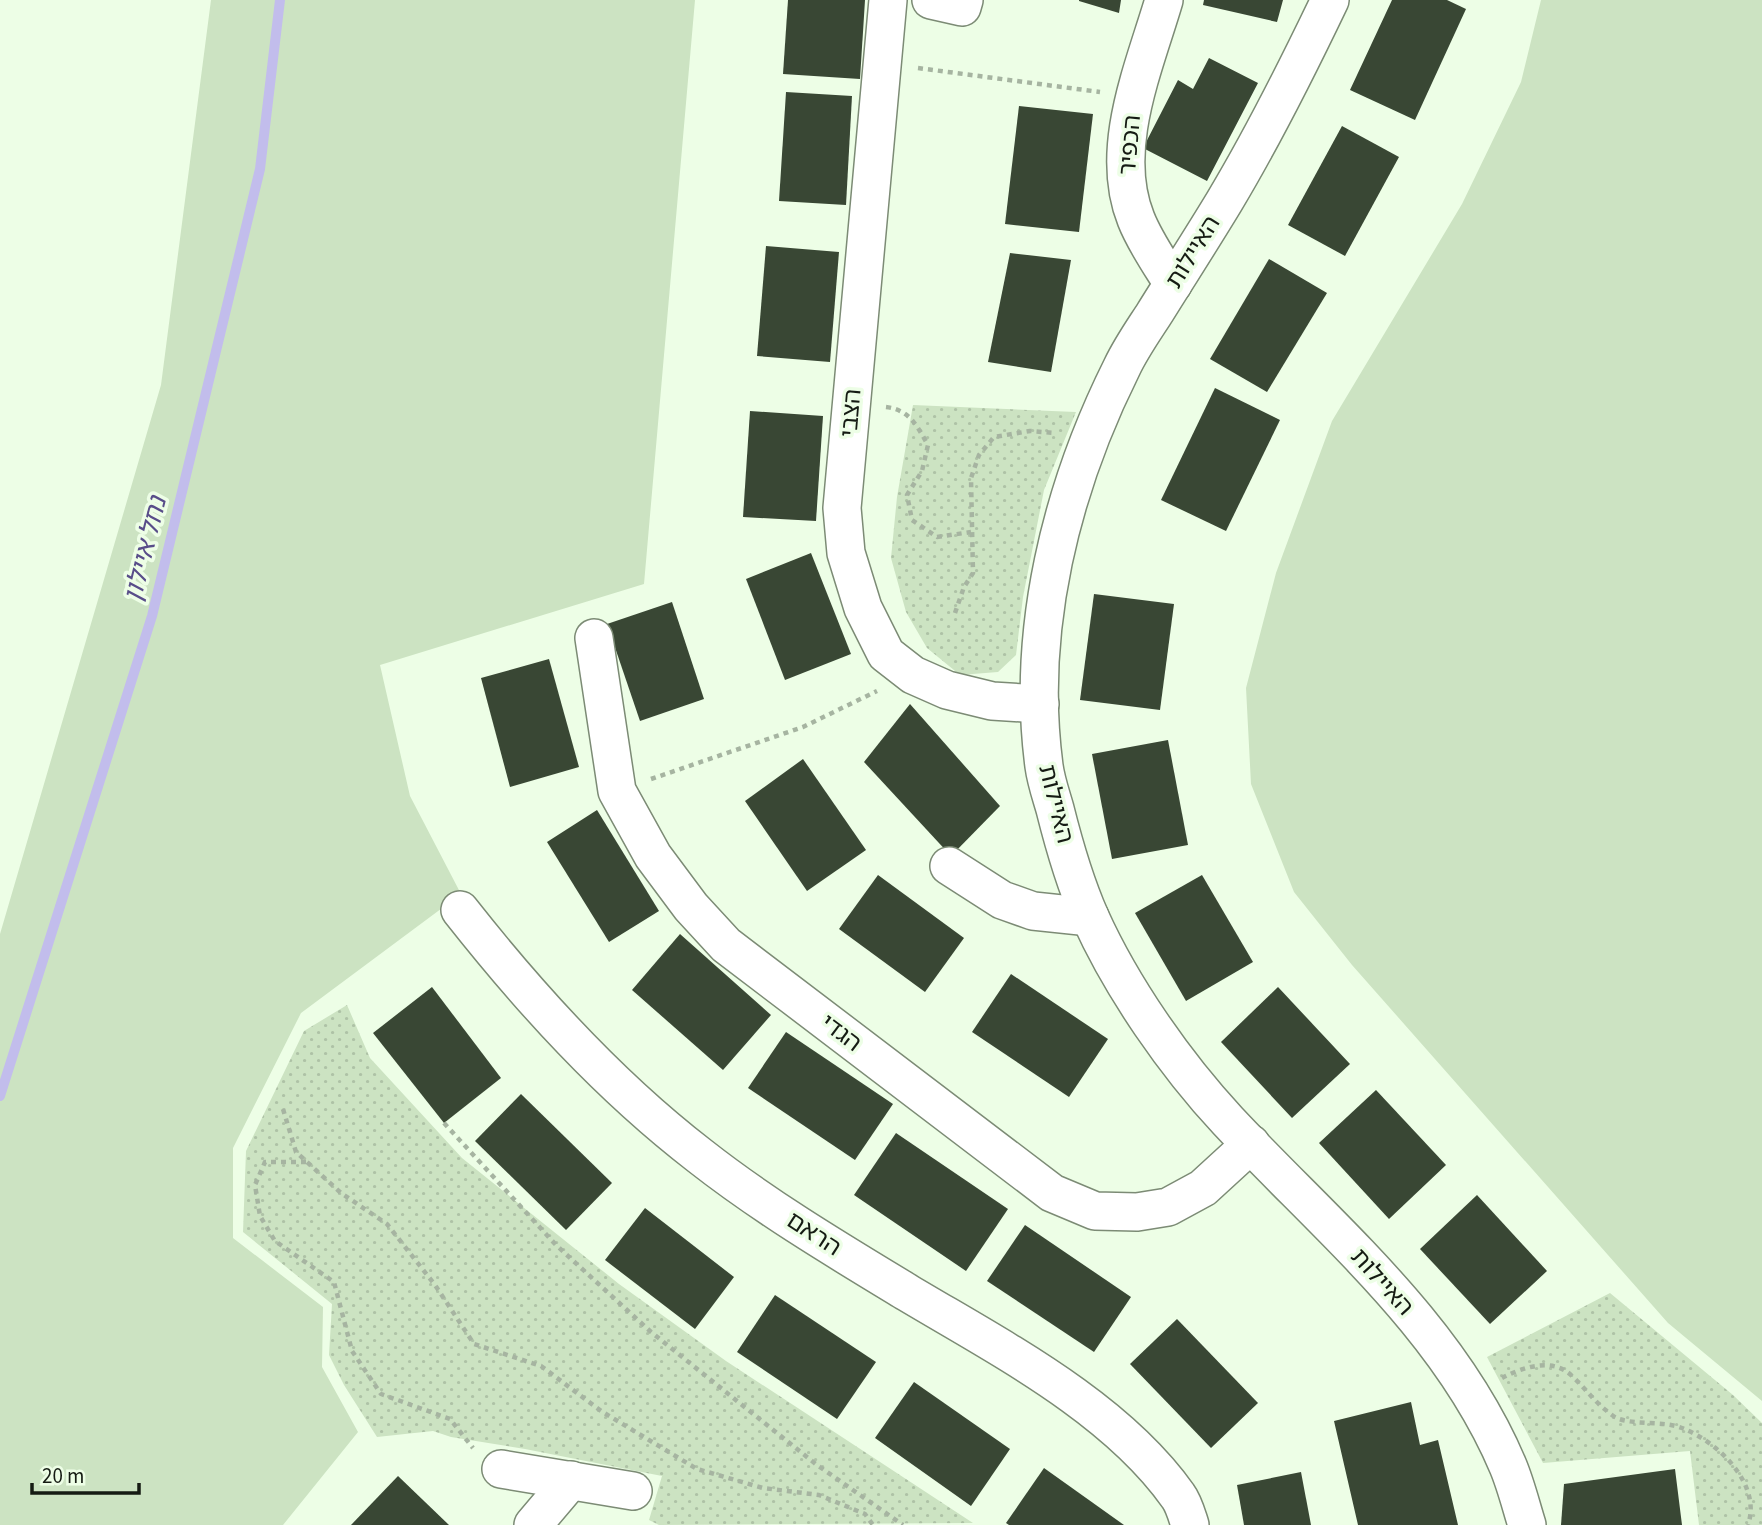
<svg xmlns="http://www.w3.org/2000/svg" width="1762" height="1525" font-family="'Source Sans 3','Noto Sans Hebrew',sans-serif">
  <style>
    .grass { fill: #cce3c2 }
    .park { fill: url(#park-dots) }
    .lines { fill: none; stroke-linecap: round; stroke-linejoin: round }
    .stream { stroke: #c2bdec; stroke-width: 10 }
    .building { fill: #394734 }
    .minor-casing { stroke: #7c8b75; stroke-width: 40 }
    .path { stroke: #a6b4a1; stroke-width: 4.5; stroke-dasharray: 5 5; stroke-linecap: butt }
    .minor { stroke: #fff; stroke-width: 37 }
    .labels { text-anchor: middle; dominant-baseline: central; stroke-width: 7; stroke-linejoin: round; paint-order: stroke }
    .street-label { font-size: 24px; fill: #151b13; stroke: #edfee6 }
    .water-label { font-size: 26px; font-style: italic; fill: #584d89; stroke: #edfee6 }
  </style>
  <defs>
    <pattern id="park-dots" width="8" height="8" patternUnits="userSpaceOnUse" patternTransform="scale(1.75)"><rect width="8" height="8" fill="#cce3c2"/><path d="M2 2h.1M6 6h.1" fill="none" stroke="#aec2a6" stroke-width="1.8" stroke-linecap="round"/></pattern>
  </defs>
  <rect width="100%" height="100%" fill="#edfee6"/>
  <g class="grass">
    <polygon points="211,0 695,0 644,584 380,665 410,796 461,894 301,1013 233,1148 233,1238 323,1307 322,1367 358,1432 283,1525 0,1525 0,934 161,385"/>
    <polygon points="1541,0 1762,0 1762,1401 1668,1323 1352,965 1294,892 1251,784 1246,688 1276,573 1332,421 1462,204 1521,82"/>
  </g>
  <g class="park">
    <polygon points="913,405 1076,412 1044,490 1023,597 1016,655 998,672 960,675 927,648 906,612 891,558 897,497"/>
    <polygon points="347,1005 370,1058 462,1158 619,1284 726,1361 973,1523 659,1525 649,1520 662,1476 525,1449 451,1437 433,1431 377,1437 344,1385 329,1355 332,1304 243,1232 246,1151 304,1031"/>
    <polygon points="1610,1293 1733,1395 1762,1423 1762,1525 1699,1525 1690,1451 1543,1463 1487,1357"/>
  </g>
  <g class="lines">
    <polyline class="stream" points="0,1096 152,616 260,169 280,0"/>
  </g>
  <g class="building">
    <polygon points="788,0 865,0 860,79 783,74"/>
    <polygon points="1079,0 1121,0 1119,13 1079,1"/>
    <polygon points="1204,0 1283,0 1277,22 1203,5"/>
    <polygon points="1392,0 1447,0 1466,9 1415,120 1350,90"/>
    <polygon points="1209,58 1258,83 1207,181 1143,148 1178,80 1193,89"/>
    <polygon points="786,92 852,96 846,205 779,201"/>
    <polygon points="1019,106 1093,114 1079,232 1005,224"/>
    <polygon points="1342,126 1399,157 1345,256 1288,225"/>
    <polygon points="766,246 839,252 830,362 757,356"/>
    <polygon points="1010,253 1071,260 1051,372 988,362"/>
    <polygon points="1269,259 1327,293 1267,392 1210,359"/>
    <polygon points="1215,388 1280,420 1226,531 1161,500"/>
    <polygon points="750,411 823,416 816,521 743,517"/>
    <polygon points="811,553 851,654 785,680 746,579"/>
    <polygon points="1094,594 1174,604 1160,710 1080,700"/>
    <polygon points="672,602 704,699 640,721 607,624"/>
    <polygon points="549,659 579,767 510,787 481,678"/>
    <polygon points="910,704 1000,806 951,856 864,762"/>
    <polygon points="1168,740 1188,845 1112,859 1092,754"/>
    <polygon points="803,759 866,850 807,891 745,801"/>
    <polygon points="597,810 659,911 609,942 547,842"/>
    <polygon points="878,875 964,938 925,992 839,929"/>
    <polygon points="1202,875 1253,962 1186,1001 1135,913"/>
    <polygon points="680,934 771,1015 723,1070 632,990"/>
    <polygon points="1011,974 1108,1039 1069,1097 972,1032"/>
    <polygon points="432,987 501,1078 444,1123 373,1033"/>
    <polygon points="1278,987 1350,1064 1292,1118 1221,1042"/>
    <polygon points="786,1032 893,1104 855,1160 748,1088"/>
    <polygon points="1376,1090 1446,1165 1389,1219 1319,1143"/>
    <polygon points="521,1094 612,1183 566,1230 475,1141"/>
    <polygon points="896,1133 1008,1209 966,1271 854,1195"/>
    <polygon points="1477,1195 1547,1271 1490,1324 1420,1249"/>
    <polygon points="645,1208 734,1277 695,1329 605,1260"/>
    <polygon points="1025,1225 1131,1297 1094,1352 987,1281"/>
    <polygon points="775,1295 876,1362 837,1419 737,1352"/>
    <polygon points="1177,1319 1258,1403 1211,1448 1130,1364"/>
    <polygon points="914,1382 1010,1449 971,1506 875,1438"/>
    <polygon points="1411,1402 1420,1445 1438,1440 1458,1525 1358,1525 1334,1421"/>
    <polygon points="1044,1468 1124,1525 1009,1525 1006,1523"/>
    <polygon points="1675,1469 1682,1525 1561,1525 1564,1484"/>
    <polygon points="1301,1472 1311,1525 1244,1525 1237,1485"/>
    <polygon points="398,1476 449,1525 351,1525"/>
  </g>
  <g class="lines">
    <defs>
      <g id="minor">
        <polyline points="888,0 842,508 846,553 863,608 886,654 913,675 947,690 992,701 1040,704"/>
        <polyline points="931,0 962,7 964,0"/>
        <path d="M1164,0C1144,68 1108,149 1136,219C1145,242 1160,263 1173,284"/>
        <path d="M1330,0C1297,69 1263,137 1224,202C1201,240 1177,277 1154,314C1143,331 1131,348 1122,367C1061,489 1026,630 1044,766C1046,781 1051,795 1055,809C1064,845 1075,883 1090,917C1122,988 1175,1064 1228,1121C1329,1229 1449,1326 1508,1466C1516,1485 1521,1506 1527,1525"/>
        <polyline points="594,638 617,791 653,856 691,907 726,945 1052,1193 1095,1211 1137,1212 1168,1207 1203,1188 1251,1144"/>
        <polyline points="949,866 1002,900 1033,911 1090,917"/>
        <path d="M460,910C531,1000 609,1086 700,1156C765,1207 837,1250 908,1293C1000,1348 1115,1407 1178,1496C1184,1504 1187,1516 1190,1525"/>
        <polyline points="501,1469 633,1491"/>
        <polyline points="533,1525 571,1480"/>
      </g>
    </defs>
    <use href="#minor" class="minor-casing"/>
    <g class="path">
      <polyline points="918,68 1100,92"/>
      <path d="M886,407C910,410 917,426 928,445L922,471L907,495L912,520L937,537L971,532"/>
      <polyline points="955,613 964,587 973,573 971,478 979,455 994,437 1030,431 1056,433"/>
      <polyline points="651,779 803,727 877,691"/>
      <polyline points="283,1109 296,1152 341,1193 387,1224 435,1285 474,1344 541,1366 601,1411 697,1469 763,1488 819,1495 865,1514 873,1525"/>
      <polyline points="444,1123 556,1245 651,1332 817,1465 903,1525"/>
      <polyline points="306,1162 265,1162 255,1185 260,1216 275,1241 334,1282 352,1351 381,1394 450,1419 473,1448"/>
      <path d="M1502,1378C1523,1367 1553,1357 1572,1376C1583,1386 1591,1397 1602,1407C1607,1411 1613,1417 1619,1419C1638,1425 1665,1421 1682,1428C1718,1442 1762,1484 1748,1525"/>
    </g>
    <use href="#minor" class="minor"/>
  </g>
  <g class="labels">
    <g class="street-label">
      <text transform="translate(1130 145) rotate(-85)">הכפיר</text>
      <text transform="translate(1193 252) rotate(-58)">האיילות</text>
      <text transform="translate(851 413) rotate(-85)">הצבי</text>
      <text transform="translate(1056 804) rotate(76)">האיילות</text>
      <text transform="translate(841 1033) rotate(37)">הגדי</text>
      <text transform="translate(814 1234) rotate(33)">הראם</text>
      <text transform="translate(1382 1282) rotate(48)">האיילות</text>
    </g>
    <g class="water-label">
      <text transform="translate(145 549) rotate(-76)">נחל איילון</text>
    </g>
  </g>
  <path d="M32 1483v10h107v-10" fill="none" stroke="#151b13" stroke-width="3.5"/>
  <text x="42" y="1483" font-size="21" fill="#151b13" stroke="#edfee6" stroke-width="5" paint-order="stroke">20 m</text>
</svg>
